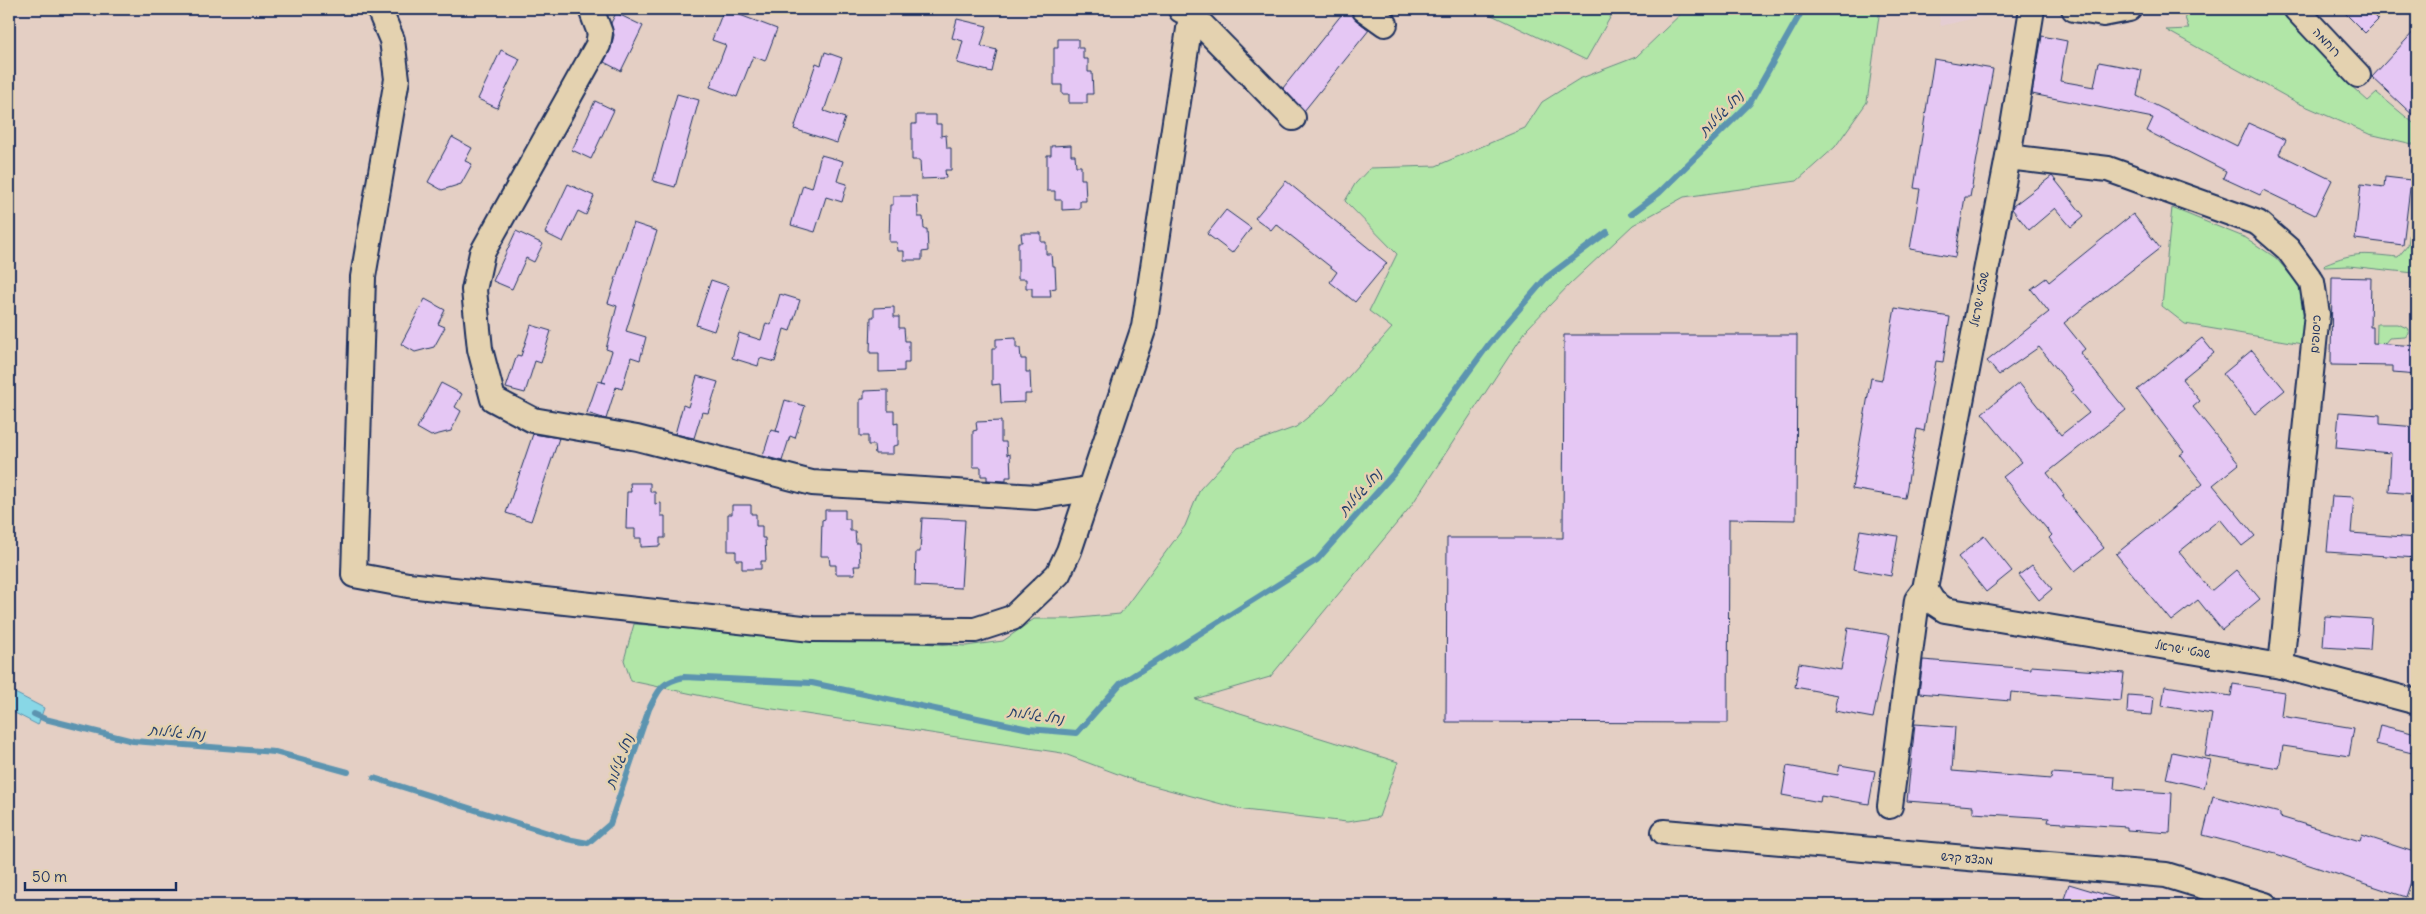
<svg xmlns="http://www.w3.org/2000/svg" width="2426" height="914" font-family="Delius,'Playpen Sans Hebrew',sans-serif">
  <style>
    .built { fill: #e4cdd2 }
    .green { fill: #b1e6a7; stroke: #668a82 }
    .water { fill: #88d7e6; stroke: #5c94b0 }
    .lines { fill: none; stroke-linecap: round; stroke-linejoin: round }
    .stream { stroke: #5c94b0; stroke-width: 6 }
    .building { fill: #e5c7f4; stroke: #1b2f5e }
    .minor-casing { stroke: #1b2f5e; stroke-width: 28 }
    .minor { stroke: #e4d2b0; stroke-width: 24 }
    .labels { text-anchor: middle; dominant-baseline: central; stroke-width: 5; stroke-linejoin: round; paint-order: stroke }
    .street-label { font-size: 12px; fill: #1b2f5e; stroke: #e4d2b0 }
    .water-label { font-size: 14px; font-style: italic; fill: #26406c; stroke: #e4d2b0 }
  </style>
  <rect width="100%" height="100%" fill="#e4cfc4"/>
  <filter id="ink" filterUnits="userSpaceOnUse"><feTurbulence type="fractalNoise" baseFrequency=".02" numOctaves="2"/><feDisplacementMap in="SourceGraphic" scale="10" xChannelSelector="R" yChannelSelector="G"/><feConvolveMatrix kernelMatrix="1 2 1 2 8 2 1 2 1" color-interpolation-filters="sRGB"/></filter>
  <g filter="url(#ink)">
    <polygon class="built" points="1937,9 2012,9 1941,26"/>
    <g class="green">
      <polygon points="1479,9 1615,9 1586,60"/>
      <polygon points="1686,9 1880,9 1867,102 1835,147 1797,181 1684,197 1633,225 1570,284 1527,329 1411,506 1270,677 1195,699 1398,762 1379,817 1347,822 1244,810 1139,782 1062,753 740,704 631,681 624,660 634,624 966,646 1003,641 1034,619 1069,619 1120,614 1185,526 1200,489 1238,448 1296,427 1325,403 1392,328 1369,311 1397,254 1345,201 1355,184 1370,168 1436,166 1525,128 1542,102 1579,79 1636,57"/>
      <polygon points="2182,9 2286,9 2350,85 2368,101 2377,93 2417,126 2417,145 2369,134 2296,102 2166,30 2189,29"/>
      <path d="M2414,202H2417V269L2414,273L2349,266L2324,267L2325,264C2356,251 2366,254 2398,257L2408,245Z"/>
      <polygon points="2172,208 2246,238 2276,258 2308,296 2308,345 2185,324 2162,306"/>
      <polygon points="2377,324 2398,324 2409,329 2409,334 2405,337 2389,338 2385,343 2383,364 2376,364"/>
    </g>
    <polygon class="water" points="9,690 44,708 38,725 9,710"/>
    <g class="lines">
      <g class="stream">
        <polyline points="1631,214 1659,193 1750,103 1803,9"/>
        <polyline points="34,714 45,719 133,741 275,752 348,772"/>
        <path d="M374,778L567,839L588,843L610,824L649,709C660,688 660,683 684,677L812,683L1029,729L1077,733L1121,683L1317,560L1396,471L1489,344L1546,278L1607,232"/>
      </g>
    </g>
    <g class="building">
      <polygon points="724,9 777,29 765,61 753,56 737,97 710,87 726,45 712,40"/>
      <polygon points="1346,9 1350,9 1356,20 1369,30 1304,111 1283,88"/>
      <polygon points="2341,9 2367,9 2378,20 2365,33"/>
      <polygon points="616,13 643,26 621,71 604,62 611,48 614,35 611,23"/>
      <polygon points="957,19 987,26 981,46 997,50 992,72 957,63 963,41 952,38"/>
      <polygon points="2417,28 2417,119 2372,77"/>
      <polygon points="2042,36 2067,41 2060,81 2094,87 2099,62 2142,70 2137,96 2237,146 2248,123 2286,140 2279,154 2332,180 2315,215 2263,190 2260,195 2223,178 2226,171 2147,131 2153,118 2032,94"/>
      <polygon points="1058,39 1078,39 1078,48 1083,48 1083,59 1088,59 1088,72 1092,72 1093,94 1087,94 1087,103 1069,103 1069,94 1062,94 1062,85 1054,85 1054,48 1058,48"/>
      <polygon points="501,50 520,59 497,108 478,99"/>
      <polygon points="825,52 842,58 824,111 845,118 837,143 794,129 816,63 821,65"/>
      <polygon points="1934,59 1993,69 1970,197 1965,197 1955,257 1910,249 1920,189 1914,188"/>
      <polygon points="677,94 699,100 675,187 653,181"/>
      <polygon points="595,101 614,110 591,159 572,150"/>
      <polygon points="916,115 936,115 936,124 941,124 941,136 946,135 947,148 951,148 951,170 945,170 946,178 921,179 920,160 912,160 912,124 916,124"/>
      <polygon points="452,137 472,148 465,161 472,164 461,184 442,190 428,182"/>
      <polygon points="1071,145 1071,155 1075,155 1076,166 1081,166 1081,179 1085,179 1086,201 1080,201 1080,209 1062,210 1062,200 1055,200 1055,191 1047,191 1047,155 1051,155 1051,146"/>
      <polygon points="821,155 843,161 837,181 847,184 842,202 826,197 815,232 791,225 803,185 812,188"/>
      <polygon points="2052,176 2084,216 2071,227 2055,208 2029,230 2012,209 2013,206"/>
      <polygon points="2385,177 2411,180 2403,245 2355,239 2361,184 2384,187"/>
      <polygon points="1286,181 1387,263 1355,302 1330,282 1337,272 1276,224 1271,230 1255,218"/>
      <polygon points="568,184 594,196 586,215 578,211 563,242 545,233"/>
      <polygon points="893,196 917,196 918,217 923,217 924,229 927,229 928,251 922,252 922,260 904,260 904,251 898,251 897,242 889,242 890,205 893,205"/>
      <polygon points="1226,210 1251,228 1232,253 1207,234"/>
      <polygon points="2133,214 2160,248 2064,323 2085,349 2080,353 2126,410 2047,473 2064,495 2062,496 2104,548 2075,571 2049,538 2052,535 2003,477 2022,462 1982,413 2019,383 2061,435 2089,413 2071,392 2074,390 2039,347 1999,375 1987,361 2049,312 2031,289 2046,278 2049,282"/>
      <polygon points="633,223 657,231 626,331 646,337 640,360 631,357 622,389 616,387 606,419 587,413 598,381 606,383 602,382 612,351 606,349 617,306 608,303"/>
      <polygon points="516,231 543,244 534,262 526,258 512,289 493,281"/>
      <polygon points="1021,233 1041,233 1041,242 1046,242 1046,254 1051,254 1052,266 1055,266 1056,288 1050,289 1051,297 1032,297 1032,288 1026,288 1026,279 1018,279 1018,242 1022,242"/>
      <polygon points="2332,277 2371,278 2370,327 2373,327 2373,343 2417,346 2417,375 2393,373 2393,366 2331,365"/>
      <polygon points="711,280 729,286 714,331 696,325"/>
      <polygon points="780,294 800,300 790,331 784,329 775,362 760,358 758,366 732,358 739,333 761,340 766,323 771,325"/>
      <polygon points="425,299 445,310 438,324 445,327 434,347 415,352 401,344"/>
      <polygon points="894,307 894,317 899,317 899,328 904,328 905,341 909,341 909,363 904,363 904,371 879,372 879,353 870,353 871,317 874,317 874,308"/>
      <polygon points="1895,308 1950,317 1943,362 1936,361 1924,431 1917,429 1905,498 1852,489 1871,378 1882,380"/>
      <polygon points="531,325 551,331 541,363 535,361 525,393 506,388 517,355 521,356"/>
      <polygon points="1564,335 1797,335 1796,520 1729,519 1728,723 1446,722 1447,538 1563,538"/>
      <polygon points="1016,338 1016,348 1020,348 1021,359 1026,359 1026,372 1030,372 1031,394 1025,394 1025,402 1001,403 1000,384 992,385 992,348 996,348 996,339"/>
      <polygon points="2202,338 2214,353 2182,379 2200,401 2193,407 2239,464 2213,485 2255,536 2242,546 2220,519 2179,552 2211,591 2236,570 2260,599 2222,630 2198,600 2171,621 2116,554 2203,484 2180,455 2184,452 2137,390"/>
      <polygon points="2252,350 2285,390 2255,414 2223,374"/>
      <polygon points="697,376 718,382 708,413 702,412 694,438 675,434 683,405 688,407"/>
      <polygon points="441,383 462,394 455,407 461,411 451,431 431,436 417,428"/>
      <polygon points="888,390 888,411 894,411 894,424 898,423 898,445 893,446 893,454 875,454 874,445 868,445 868,436 860,436 860,399 864,399 864,391"/>
      <polygon points="785,400 805,406 795,438 790,436 782,461 763,456 771,430 780,432 776,431"/>
      <polygon points="2339,412 2380,415 2380,424 2417,427 2417,494 2389,492 2391,453 2336,448"/>
      <polygon points="1001,421 1001,442 1006,442 1007,455 1010,454 1011,477 1006,477 1006,481 987,480 987,476 981,476 981,467 973,467 973,431 977,430 976,422"/>
      <polygon points="533,434 559,438 531,521 506,513"/>
      <polygon points="630,483 650,483 650,492 655,492 655,504 661,503 661,516 665,516 665,538 660,538 660,546 641,547 641,538 635,538 635,529 626,529 627,492 631,492"/>
      <polygon points="2332,496 2354,497 2351,533 2417,538 2417,558 2327,552"/>
      <polygon points="732,505 751,505 751,514 756,514 756,526 762,526 762,538 765,538 766,561 761,561 761,569 742,569 742,560 736,560 736,551 728,551 728,514 732,514"/>
      <polygon points="825,510 845,510 845,519 850,519 850,531 855,531 856,543 859,543 860,566 854,566 855,574 836,574 836,565 830,565 829,556 821,556 822,520 825,519"/>
      <polygon points="922,518 965,520 961,588 915,586 916,552 920,552"/>
      <polygon points="1860,530 1898,536 1891,576 1853,569"/>
      <polygon points="1984,536 2012,571 1986,592 1958,557"/>
      <polygon points="2032,565 2052,589 2039,600 2019,575"/>
      <polygon points="2325,616 2372,619 2370,650 2323,647"/>
      <polygon points="1848,628 1890,635 1873,718 1835,711 1838,695 1795,687 1799,663 1841,670"/>
      <polygon points="1923,660 2031,669 2031,666 2124,673 2121,701 2011,692 2010,701 1919,693"/>
      <polygon points="2233,684 2284,692 2281,716 2354,728 2349,756 2283,746 2279,768 2205,756 2212,714 2162,706 2165,686 2231,696"/>
      <polygon points="2128,695 2154,697 2152,715 2127,713"/>
      <polygon points="1915,724 1955,727 1952,771 2051,779 2052,773 2115,777 2114,789 2172,793 2170,833 2127,830 2127,827 2048,822 2049,818 1973,813 1973,806 1907,801"/>
      <polygon points="2380,725 2416,734 2412,753 2376,744"/>
      <polygon points="2172,752 2211,760 2204,788 2166,779"/>
      <polygon points="1840,765 1875,771 1869,804 1821,796 1820,802 1782,795 1787,766 1838,775"/>
      <polygon points="2213,796 2280,813 2280,817 2360,841 2362,835 2417,853 2417,863 2406,897 2276,854 2203,835"/>
      <polygon points="2069,884 2126,901 2125,905 2062,905"/>
    </g>
    <g class="lines">
      <defs>
        <g id="minor">
          <polyline points="379,9 392,40 397,79 363,277 354,575 408,585 812,629 975,630 1012,618 1058,574 1069,551 1144,327 1192,9"/>
          <polyline points="591,9 600,33 598,45 482,253 474,290 480,349 493,399 533,420 637,438 812,483 1036,497 1089,489"/>
          <polyline points="1364,9 1385,24"/>
          <polyline points="2074,9 2103,14 2129,9"/>
          <polyline points="2296,9 2358,75"/>
          <polyline points="1181,10 1191,14 1293,118"/>
          <polyline points="2008,157 2108,169 2258,223 2288,249 2312,282 2317,314 2281,666"/>
          <polyline points="1925,589 1933,602 1945,610 2281,666 2417,702"/>
          <polyline points="1890,806 1917,600 1925,589 2008,157 2032,9"/>
          <polyline points="1664,832 2166,875 2265,905"/>
        </g>
      </defs>
      <use href="#minor" class="minor-casing"/>
      <use href="#minor" class="minor"/>
    </g>
  </g>
  <g class="labels">
    <g class="street-label">
      <text transform="translate(2327 42) rotate(47)">רוחמה</text>
      <text transform="translate(1979 299) rotate(-79)">שבטי ישראל</text>
      <text transform="translate(2315 334) rotate(-86)">כיסופים</text>
      <text transform="translate(2183 649) rotate(10)">שבטי ישראל</text>
      <text transform="translate(1967 858) rotate(5)">מבצע קדש</text>
    </g>
    <g class="water-label">
      <text transform="translate(1721 113) rotate(-46)">נחל גלילות</text>
      <text transform="translate(1360 492) rotate(-48)">נחל גלילות</text>
      <text transform="translate(1036 715) rotate(8)">נחל גלילות</text>
      <text transform="translate(177 732) rotate(5)">נחל גלילות</text>
      <text transform="translate(619 761) rotate(-70)">נחל גלילות</text>
    </g>
  </g>
  <rect width="2426" height="914" fill="none" stroke="#e4d2b0" stroke-width="30"/>
  <rect x="15" y="15" width="2396" height="884" fill="none" stroke="#1b2f5e" stroke-width="2" filter="url(#ink)"/>
  <path d="M25 882v8h151v-8" fill="none" stroke="#1b2f5e" stroke-width="2.5"/>
  <text x="32" y="882" font-size="15" fill="#1b2f5e" stroke="#e4d2b0" stroke-width="4" paint-order="stroke">50 m</text>
</svg>
